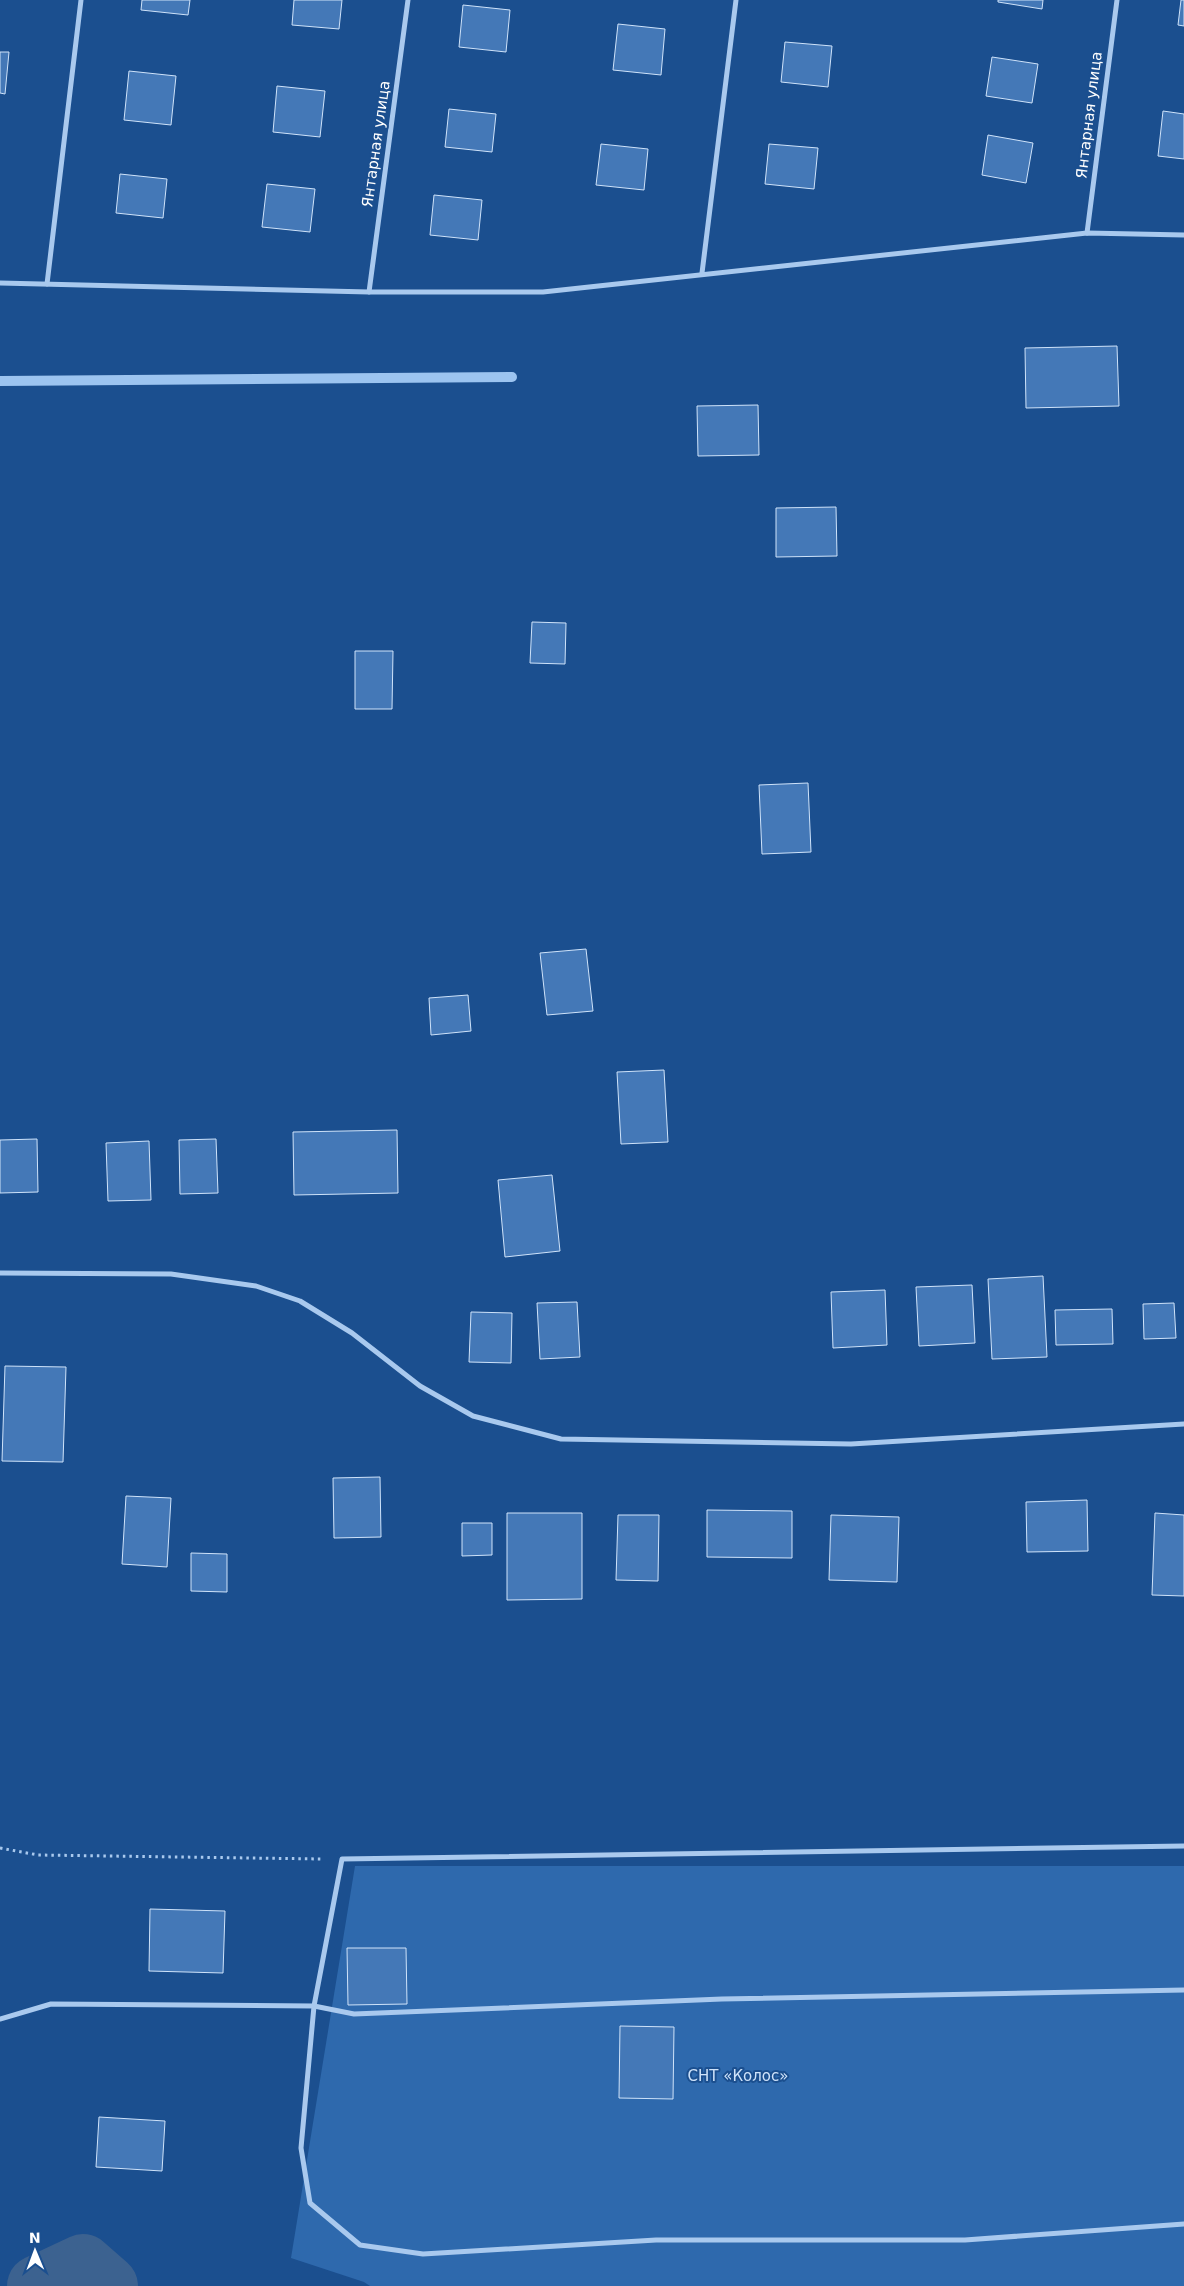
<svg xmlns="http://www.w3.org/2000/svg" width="1184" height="2286" font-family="'DejaVu Sans',sans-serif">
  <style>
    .green { fill: #2e69ad }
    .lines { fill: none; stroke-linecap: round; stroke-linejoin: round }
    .stream { stroke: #9cc4f0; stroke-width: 10 }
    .river { stroke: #3c6290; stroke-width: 62 }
    .building { fill: #4478b7; stroke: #cfe3fa }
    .path { stroke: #a9c9ee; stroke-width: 3; stroke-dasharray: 2.5 4; stroke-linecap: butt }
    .minor { stroke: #a9c9ee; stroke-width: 5 }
    .labels { text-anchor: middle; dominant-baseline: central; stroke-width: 4; stroke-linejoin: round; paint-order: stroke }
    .street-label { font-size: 15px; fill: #fff; stroke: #1b4f8f }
    .park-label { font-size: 15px; fill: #cfe3fa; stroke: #1b4f8f }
  </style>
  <rect width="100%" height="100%" fill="#1b4f8f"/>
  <polygon class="green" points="355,1866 1184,1866 1184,2286 370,2286 364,2282 291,2258"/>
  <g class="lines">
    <polyline class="stream" points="0,381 512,377"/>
    <polyline class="river" points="38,2286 83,2265 107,2286"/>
  </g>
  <g class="building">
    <polygon points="142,0 190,0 188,15 141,10"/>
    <polygon points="294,0 342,0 339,29 292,25"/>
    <polygon points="998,0 1043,0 1042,9 998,2"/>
    <polygon points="1181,0 1184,0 1184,26 1178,25"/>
    <polygon points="463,5 510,10 506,52 459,47"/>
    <polygon points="618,24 665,29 661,75 613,70"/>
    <polygon points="785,42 832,46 828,87 781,82"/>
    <polygon points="0,52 9,52 5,94 0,93"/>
    <polygon points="992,57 1038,64 1032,103 986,96"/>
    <polygon points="129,71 176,76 171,125 124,120"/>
    <polygon points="277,86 325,91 320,137 273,132"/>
    <polygon points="449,109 496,114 492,152 445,147"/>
    <polygon points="1163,111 1184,114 1184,159 1158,156"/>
    <polygon points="988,135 1033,143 1026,183 982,175"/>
    <polygon points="601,144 648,149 644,190 596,185"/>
    <polygon points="769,144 818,148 814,189 765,184"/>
    <polygon points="120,174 167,179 163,218 116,213"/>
    <polygon points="267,184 315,189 310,232 262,227"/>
    <polygon points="434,195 482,200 478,240 430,235"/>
    <polygon points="1117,346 1119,406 1026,408 1025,348"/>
    <polygon points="758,405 759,455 698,456 697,406"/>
    <polygon points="836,507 837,556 776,557 776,508"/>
    <polygon points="532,622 566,623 565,664 530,663"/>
    <polygon points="355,651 393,651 392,709 355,709"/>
    <polygon points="808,783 811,852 762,854 759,785"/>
    <polygon points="586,949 593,1011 547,1015 540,953"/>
    <polygon points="468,995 471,1031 431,1035 429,998"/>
    <polygon points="664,1070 668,1142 621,1144 617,1072"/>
    <polygon points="397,1130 398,1193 294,1195 293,1132"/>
    <polygon points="37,1139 38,1192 0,1193 0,1140"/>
    <polygon points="216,1139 218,1193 180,1194 179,1140"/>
    <polygon points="149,1141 151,1200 108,1201 106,1143"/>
    <polygon points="552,1175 560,1251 505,1257 498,1180"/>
    <polygon points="1043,1276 1047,1357 992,1359 988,1279"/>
    <polygon points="972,1285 975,1343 919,1346 916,1287"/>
    <polygon points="885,1290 887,1345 833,1348 831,1292"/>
    <polygon points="577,1302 580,1357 540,1359 537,1303"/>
    <polygon points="1174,1303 1176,1338 1144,1339 1143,1304"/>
    <polygon points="1112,1309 1113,1344 1056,1345 1055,1310"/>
    <polygon points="471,1312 512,1313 511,1363 469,1362"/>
    <polygon points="5,1366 66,1367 63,1462 2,1461"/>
    <polygon points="380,1477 381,1537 334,1538 333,1478"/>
    <polygon points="126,1496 171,1498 167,1567 122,1564"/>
    <polygon points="1087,1500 1088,1551 1027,1552 1026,1502"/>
    <polygon points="707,1510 792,1511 792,1558 707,1557"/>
    <polygon points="507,1513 582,1513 582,1599 507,1600"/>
    <polygon points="1155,1513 1184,1515 1184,1596 1152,1595"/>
    <polygon points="618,1515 659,1515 658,1581 616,1580"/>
    <polygon points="831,1515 899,1517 897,1582 829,1580"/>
    <polygon points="462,1523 492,1523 492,1555 462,1556"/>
    <polygon points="191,1553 227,1554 227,1592 191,1591"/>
    <polygon points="150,1909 225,1911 223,1973 149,1971"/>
    <polygon points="347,1948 406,1948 407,2004 348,2005"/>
    <polygon points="620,2026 674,2027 673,2099 619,2098"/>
    <polygon points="99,2117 165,2121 162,2171 96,2167"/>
  </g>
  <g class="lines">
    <polyline class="path" points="0,1848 38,1855 321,1859"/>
    <g class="minor">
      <polyline points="1087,233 1117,0"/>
      <polyline points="702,273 736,0"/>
      <polyline points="0,283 369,292 543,292 1087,233 1184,235"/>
      <polyline points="47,284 81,0"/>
      <polyline points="369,292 408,0"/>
      <polyline points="0,1273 171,1274 256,1286 300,1301 352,1333 420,1386 473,1416 561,1439 851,1444 1184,1424"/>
      <polyline points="1184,1846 342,1859 314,2006 301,2148 310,2203 360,2245 423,2254 656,2240 965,2240 1184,2224"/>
      <polyline points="0,2019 51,2004 314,2006 354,2014 722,1999 1184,1990"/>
    </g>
  </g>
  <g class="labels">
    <g class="street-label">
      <text transform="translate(1089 115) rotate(-83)">Янтарная улица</text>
      <text transform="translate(376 144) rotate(-82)">Янтарная улица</text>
    </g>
    <g class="park-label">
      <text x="738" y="2076">СНТ «Колос»</text>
    </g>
  </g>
  <g transform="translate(35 2251) rotate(359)" stroke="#1b4f8f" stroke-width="4" paint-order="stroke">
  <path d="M0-4L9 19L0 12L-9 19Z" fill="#ffffff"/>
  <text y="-8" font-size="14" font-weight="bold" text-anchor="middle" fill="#ffffff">N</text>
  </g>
</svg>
